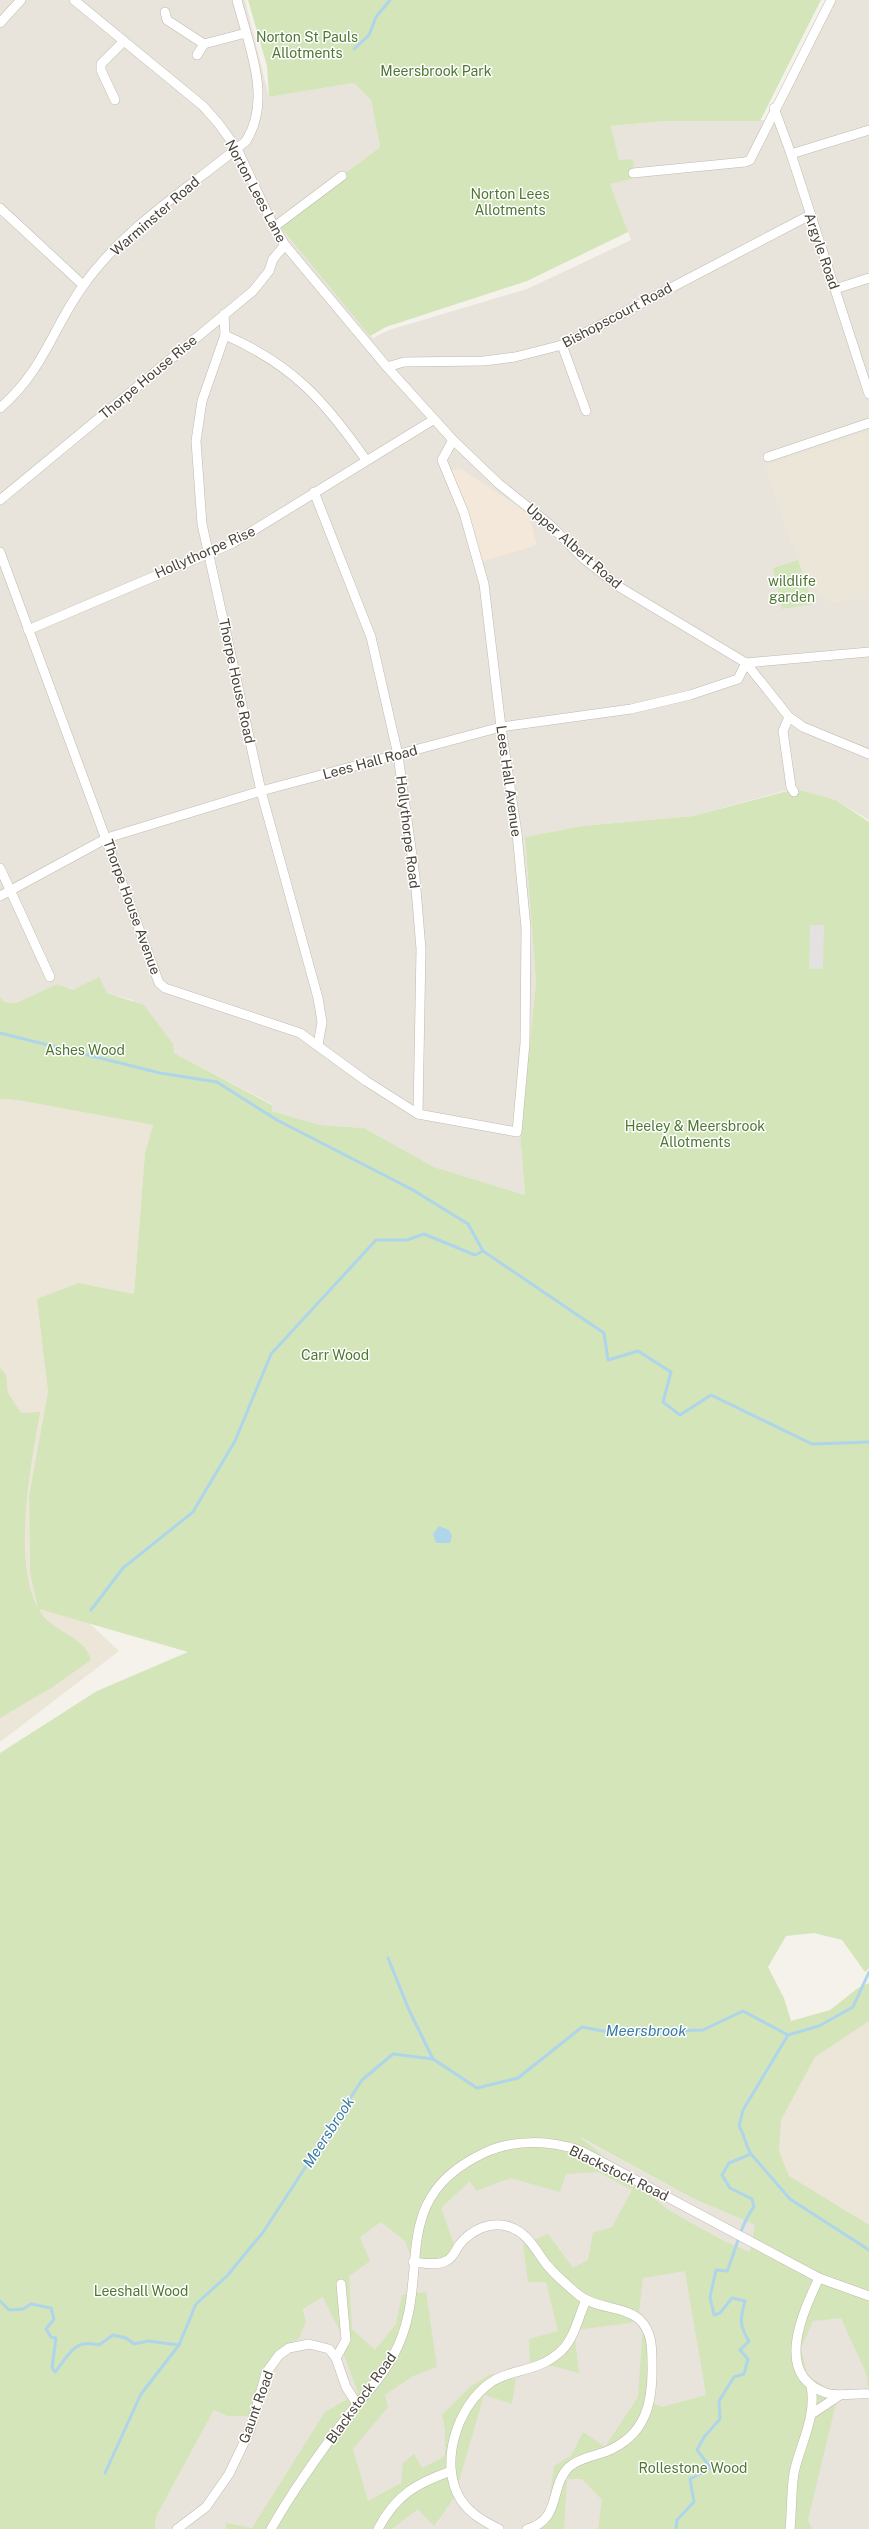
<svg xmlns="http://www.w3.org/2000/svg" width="869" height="2529" font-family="'Public Sans',sans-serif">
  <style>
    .residential { fill: #e8e4db }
    .commercial { fill: #f4e8da }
    .education { fill: #ece6d8 }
    .green { fill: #d3e5b9; fill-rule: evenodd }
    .parking { fill: #e4e2e0 }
    .water { fill: #afd5eb }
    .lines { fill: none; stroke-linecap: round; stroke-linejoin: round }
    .stream { stroke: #afd5eb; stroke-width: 3 }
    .minor-casing { stroke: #c0b9af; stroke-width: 10 }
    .minor { stroke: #fff; stroke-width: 9 }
    .labels { text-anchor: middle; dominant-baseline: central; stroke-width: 3; stroke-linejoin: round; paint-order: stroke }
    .park-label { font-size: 14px; fill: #4e7731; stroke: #fff }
    .street-label { font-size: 14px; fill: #49433a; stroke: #fff }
    .water-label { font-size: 15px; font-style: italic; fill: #397ba5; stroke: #fff }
  </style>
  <rect width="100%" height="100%" fill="#f5f2ec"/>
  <g class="residential">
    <polygon points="0,0 245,0 269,97 354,83 371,100 380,147 279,224 373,338 389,330 527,289 631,240 610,184 633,173 633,159 619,161 611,126 666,121 769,120 832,0 869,0 869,820 836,800 788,790 693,816 582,826 525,837 536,983 520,1133 525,1195 434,1167 364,1128 320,1125 272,1111 272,1104 174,1053 132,1000 107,993 73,990 57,984 16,1003 4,1002 0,996"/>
    <polygon points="869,2021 869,2529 718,2529 715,2509 752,2435 780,2356 778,2331 768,2315 729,2297 723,2287 734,2263 728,2243 667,2209 628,2222 622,2229 627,2251 655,2261 677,2259 694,2269 700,2308 709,2321 730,2325 718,2376 707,2401 668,2431 643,2481 628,2524 624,2529 155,2529 156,2517 214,2410 227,2416 250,2416 261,2374 274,2354 284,2344 299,2339 306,2322 303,2309 323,2297 302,2272 327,2253 360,2237 376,2199 410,2153 432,2164 443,2164 469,2145 502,2134 545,2131 577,2136 694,2199 755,2225 768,2181 789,2176 779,2151 781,2120 815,2057"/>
  </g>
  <polygon class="commercial" points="456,469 461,469 528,513 537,545 478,563 446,472"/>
  <g class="education">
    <polygon points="869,431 869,598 831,602 819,596 813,579 805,581 764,466"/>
    <polygon points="0,1099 17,1100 153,1125 145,1153 134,1294 79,1283 44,1348 48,1391 29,1496 30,1573 39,1609 88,1622 119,1651 0,1742"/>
    <polygon points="869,2021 869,2225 789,2176 779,2151 781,2120 815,2057"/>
  </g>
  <g class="green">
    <polygon points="248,0 821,0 760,121 666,121 611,126 619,160 633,159 635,178 610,184 628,232 527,281 386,327 370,336 278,224 380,147 371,100 354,83 269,97 267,66"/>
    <polygon points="798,560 813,604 782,609 773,568"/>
    <path d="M795,789L836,800L869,822V1968L865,1972L842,1940L814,1933L786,1936L768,1967L784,1998L791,2021L830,2010L858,1988L869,1983V2021L815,2057L781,2120L779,2151L789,2176L869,2225V2393L866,2373L841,2318L813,2321L801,2348L807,2375L838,2395L808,2520L812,2529H598L602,2500L582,2479H567L564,2529H539L546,2524L554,2466L571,2456L583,2432L605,2447L638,2397L643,2327L649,2343L646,2400L662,2407L706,2395L685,2271L643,2278L639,2313L631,2323L574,2330L579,2373L553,2366L530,2367L529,2339L558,2331L546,2282H528L523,2245L548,2234L573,2268L588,2260L593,2233L612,2227L632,2190L598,2172L566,2174L560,2192L511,2178L476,2191L470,2181L441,2208L455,2247L446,2259L413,2262L405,2241L381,2222L360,2237L370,2261L349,2276L352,2329L375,2350L396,2324L402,2295L426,2292L437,2367L413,2376L385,2395L388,2407L353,2449L368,2501L401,2483L403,2463L414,2454L422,2468L440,2459L445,2455V2429L442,2415L471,2386L491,2374L516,2379L512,2404L484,2395L454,2498L434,2526L418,2509L392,2529H226V2523L252,2528L325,2412L358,2393L344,2355V2340L323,2297L303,2309L306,2322L299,2339C263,2351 259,2383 250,2416H227L214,2410L156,2517L155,2529H0V1753L97,1691L188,1652L39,1609C49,1632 84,1634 91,1660L51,1688L0,1718V1368L6,1374L8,1393L21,1413L40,1412C31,1465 12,1560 38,1608L30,1573L29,1496L48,1391L37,1299L79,1283L134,1294L145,1153L153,1125L17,1100L0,1099V996L4,1002L16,1003L57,984L73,990L99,977L107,993L144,1005L173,1044L174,1053L272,1105V1111L320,1125L364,1128L434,1167L525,1195L520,1133L536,983L525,837L582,826L693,816ZM580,2137L694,2199L755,2225L750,2252L728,2243L667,2209Z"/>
  </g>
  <polygon class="parking" points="810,925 824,925 823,969 809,969"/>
  <polygon class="water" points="439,1526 449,1530 452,1536 450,1543 436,1543 433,1534"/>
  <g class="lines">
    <g class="stream">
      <polyline points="354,49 369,35 376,17 390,0"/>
      <polyline points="0,1033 160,1073 217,1082 277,1120 413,1190 468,1224 483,1251 604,1333 608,1360 638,1351 671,1372 663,1402 680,1415 711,1395 812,1444 869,1442"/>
      <polyline points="91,1610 123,1568 193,1512 235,1441 271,1354 376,1240 407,1240 424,1234 475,1255 483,1251"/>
      <polyline points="388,1958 409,2010 433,2059"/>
      <polyline points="751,2154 790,2199 869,2250"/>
      <path d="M0,2301L9,2310L23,2309L31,2304L51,2308L54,2319L46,2329L51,2337L56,2338L52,2368L55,2372C69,2355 74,2338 99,2345L113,2335L126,2338L134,2344L148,2341L179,2345L196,2304L227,2276L264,2231L362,2080L393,2054L433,2059L477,2088L518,2078L582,2027L614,2033L703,2030L743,2011L788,2035"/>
      <polyline points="105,2473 141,2394 179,2345"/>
      <path d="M676,2529L677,2520L694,2502L690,2479L711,2468L697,2450L704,2437L720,2419L719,2401L734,2377L744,2374L748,2359L740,2350L749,2341C739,2326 740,2318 745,2301L732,2298L720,2313L714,2315L710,2297L716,2270L727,2271C736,2250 741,2223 754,2207L752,2199L730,2188L722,2175L729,2163L751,2154C745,2144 745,2136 739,2126L743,2110L788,2035L819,2026L853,2007L869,1972"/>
    </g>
    <defs>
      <g id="minor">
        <polyline points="74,0 203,106 218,123 237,149 273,225 285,245 387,367 453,440 499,484 549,524 584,559 621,588 746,663 869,652"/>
        <polyline points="165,12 167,20 204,44"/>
        <polyline points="0,23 21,0"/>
        <polyline points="197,55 204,44 246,33"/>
        <polyline points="115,100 101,70 101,64 123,42"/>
        <polyline points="774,108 791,154 869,394"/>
        <polyline points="791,154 869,130"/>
        <polyline points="633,173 745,162 750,160 831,0"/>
        <polyline points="0,208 83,285"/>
        <polyline points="273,225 278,224 342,176"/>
        <polyline points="835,289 869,278"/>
        <polyline points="224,314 225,335 202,401 196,441 202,524 261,791 318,998 322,1022 318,1045"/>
        <path d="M225,335C293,365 324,400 366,460"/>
        <polyline points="562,345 586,411"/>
        <polyline points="387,367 404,362 484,361 515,357 562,345 810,215"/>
        <path d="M0,408C44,370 52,329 83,286C125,226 191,187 246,141C273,99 248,44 237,0"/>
        <polyline points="768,457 869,423"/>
        <polyline points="314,492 371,637 398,755 415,877 421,949 418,1114"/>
        <polyline points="0,500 253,291 269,271 273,259 285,245"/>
        <polyline points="0,552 159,983 165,988 300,1033 366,1081 418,1114 517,1132 525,1043 526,928 517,833 501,727 484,584 464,513 442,460 453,440"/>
        <polyline points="28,630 233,543 433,420"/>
        <polyline points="746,663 789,717 803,727 869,754"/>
        <polyline points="789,717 783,731 791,787 794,792"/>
        <polyline points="0,868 50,977"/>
        <polyline points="0,896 107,838 261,791 501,727 631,709 690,695 738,679 746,663"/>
        <path d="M413,2262C423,2263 437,2266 446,2261C453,2258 455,2251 459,2245C471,2230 491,2220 510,2227C528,2233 536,2251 547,2265C557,2277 568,2286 580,2296C598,2309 623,2306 639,2319C652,2331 652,2347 652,2364C653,2403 646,2436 605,2452C593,2456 578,2459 569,2467C549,2486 562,2520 527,2529"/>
        <path d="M819,2278C803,2312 773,2375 826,2393C840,2397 855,2393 869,2394"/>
        <polyline points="336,2358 346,2340 341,2284"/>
        <polyline points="813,2413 840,2395"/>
        <polyline points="177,2529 206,2507 229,2474 250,2430 266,2373 279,2355 289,2348 309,2344 329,2349 336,2358 346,2387 357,2404"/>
        <path d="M271,2529C294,2488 321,2451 349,2414C364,2396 382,2377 393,2356C436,2279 382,2201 484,2153C513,2139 550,2140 581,2151L819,2278L869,2296"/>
        <path d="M378,2529C396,2495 415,2484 451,2471"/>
        <path d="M499,2529C485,2522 470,2514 461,2500C438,2465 457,2406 490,2383C511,2368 538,2373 561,2351C574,2340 579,2315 586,2300"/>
        <path d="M790,2529C792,2510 791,2492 794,2473C800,2444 817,2417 811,2386"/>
      </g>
    </defs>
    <use href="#minor" class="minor-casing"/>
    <use href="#minor" class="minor"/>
  </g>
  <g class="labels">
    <g class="park-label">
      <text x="307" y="37">Norton St Pauls<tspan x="307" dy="16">Allotments</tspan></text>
      <text x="436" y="71">Meersbrook Park</text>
      <text x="510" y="194">Norton Lees<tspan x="510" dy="16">Allotments</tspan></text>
      <text x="792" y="581">wildlife<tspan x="792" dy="16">garden</tspan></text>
      <text x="85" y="1050">Ashes Wood</text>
      <text x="695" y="1126">Heeley &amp; Meersbrook<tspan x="695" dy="16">Allotments</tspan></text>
      <text x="335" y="1355">Carr Wood</text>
      <text x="141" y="2291">Leeshall Wood</text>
      <text x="693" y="2468">Rollestone Wood</text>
    </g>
    <g class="street-label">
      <text transform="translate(256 191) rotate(62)">Norton Lees Lane</text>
      <text transform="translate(155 216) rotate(-41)">Warminster Road</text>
      <text transform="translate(822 251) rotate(71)">Argyle Road</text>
      <text transform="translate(617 315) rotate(-28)">Bishopscourt Road</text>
      <text transform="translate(148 377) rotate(-40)">Thorpe House Rise</text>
      <text transform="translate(574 546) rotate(41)">Upper Albert Road</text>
      <text transform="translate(205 552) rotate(-24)">Hollythorpe Rise</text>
      <text transform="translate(237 681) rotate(78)">Thorpe House Road</text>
      <text transform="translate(370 762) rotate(-15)">Lees Hall Road</text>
      <text transform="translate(509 781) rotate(82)">Lees Hall Avenue</text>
      <text transform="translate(408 832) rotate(83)">Hollythorpe Road</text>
      <text transform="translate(132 907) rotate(70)">Thorpe House Avenue</text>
      <text transform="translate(619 2173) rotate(26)">Blackstock Road</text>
      <text transform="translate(361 2398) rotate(-54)">Blackstock Road</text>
      <text transform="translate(256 2407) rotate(-70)">Gaunt Road</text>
    </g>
    <g class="water-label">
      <text x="646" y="2030">Meersbrook</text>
      <text transform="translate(328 2132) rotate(-57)">Meersbrook</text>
    </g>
  </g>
</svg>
